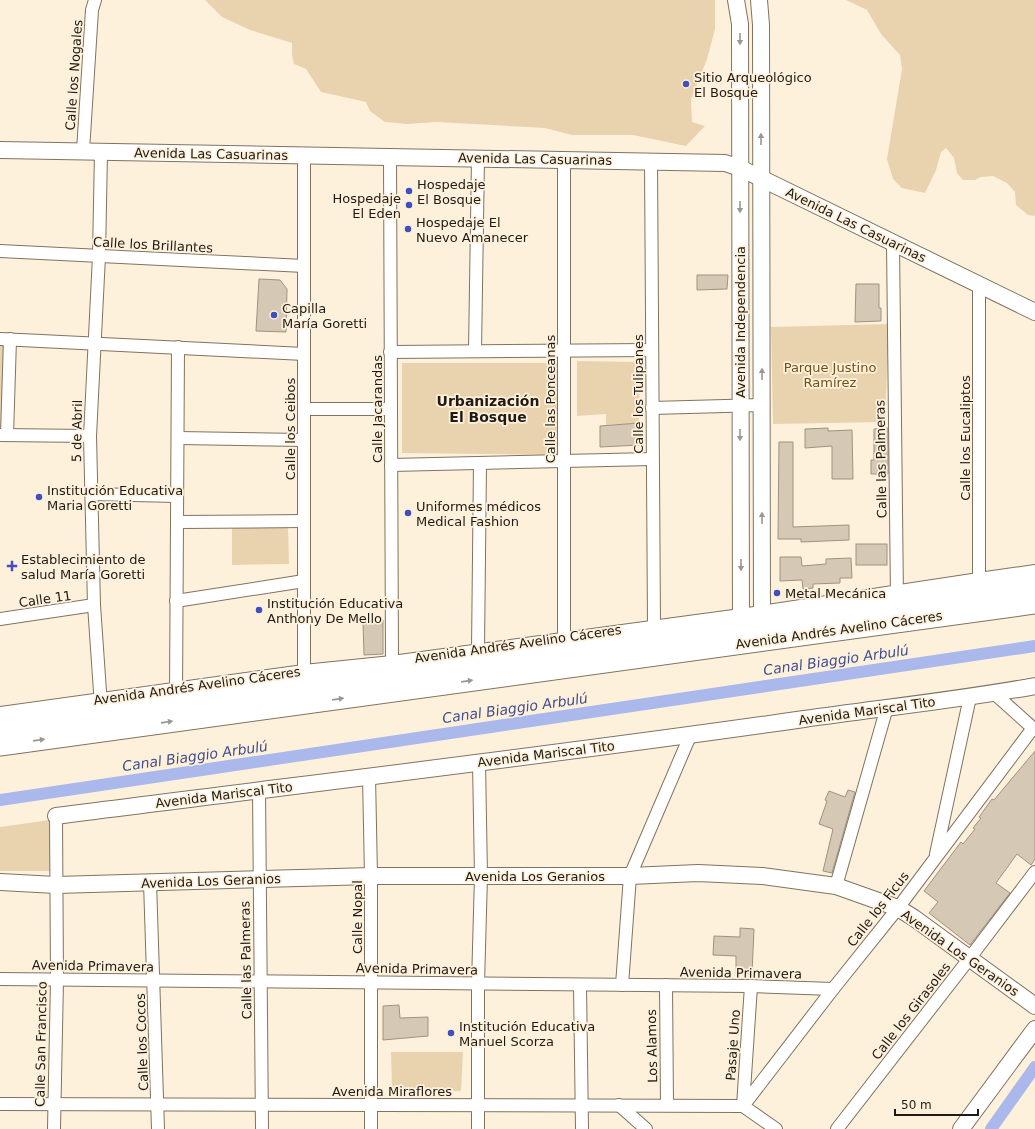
<svg xmlns="http://www.w3.org/2000/svg" width="1035" height="1129" font-family="'DejaVu Sans',sans-serif">
  <style>
    .green { fill: #e9d2ae }
    .lines { fill: none; stroke-linecap: round; stroke-linejoin: round }
    .canal { stroke: #aab8eb; stroke-width: 12 }
    .building { fill: #d5c8b4; stroke: #9f927f }
    .street-casing { stroke: #7f7360; stroke-width: 14 }
    .secondary-casing { stroke: #7f7360; stroke-width: 18 }
    .highway-casing { stroke: #7f7360; stroke-width: 23 }
    .street { stroke: #fff; stroke-width: 12 }
    .secondary { stroke: #fff; stroke-width: 16 }
    .highway { stroke: #fff; stroke-width: 21 }
    .oneway { fill: #9a9895 }
    .poi-dot { fill: #414dc1; stroke: #fef1dc; stroke-width: 1.5 }
    .labels { text-anchor: middle; dominant-baseline: central; stroke-width: 3.5; stroke-linejoin: round; paint-order: stroke }
    .street-label { font-size: 13px; fill: #1f1a13; stroke: #fef1dc }
    .poi-label { font-size: 13px; fill: #1f1a13; stroke: #fef1dc; text-anchor: start }
    .park-label { font-size: 13px; fill: #705015; stroke: #fef1dc }
    .neighbourhood-label { font-size: 14px; font-weight: bold; fill: #1f1a13; stroke: #fef1dc }
    .water-label { font-size: 14px; font-style: italic; fill: #414e8e; stroke: #fef1dc }
  </style>
  <rect width="100%" height="100%" fill="#fef1dc"/>
  <g class="green">
    <polygon points="205,0 715,0 715,29 707,59 691,100 692,122 705,126 686,146 633,135 572,135 545,128 437,122 407,124 385,122 370,111 366,102 321,92 306,69 294,64 292,55 292,43 250,30 222,17"/>
    <polygon points="846,0 1035,0 1035,216 1028,215 1016,205 1015,192 1007,183 993,176 981,177 975,180 963,180 957,173 954,158 946,148 941,152 936,170 925,193 902,188 893,179 887,159 902,69 900,55 881,34 867,10"/>
    <polygon points="889,324 885,422 773,424 771,327"/>
    <polygon points="0,346 5,346 2,432 0,432"/>
    <polygon points="577,361 640,362 639,423 606,425 606,414 577,416"/>
    <polygon points="402,363 563,363 560,455 402,453"/>
    <polygon points="288,526 289,564 232,565 232,528"/>
    <polygon points="50,820 50,871 0,871 0,827"/>
    <polygon points="391,1052 463,1052 461,1091 392,1089"/>
  </g>
  <g class="lines">
    <g class="canal">
      <polyline points="0,800 1035,646"/>
      <polyline points="991,1129 1035,1067"/>
    </g>
  </g>
  <g class="building">
    <polygon points="697,275 728,275 727,289 697,290"/>
    <polygon points="259,279 280,280 287,289 286,332 256,331"/>
    <polygon points="856,284 879,284 879,308 881,308 881,321 855,322"/>
    <polygon points="639,423 640,445 600,447 600,426"/>
    <polygon points="828,428 828,431 852,430 853,479 832,479 832,446 805,448 805,429"/>
    <polygon points="888,428 888,474 871,474 871,460 874,460 874,429"/>
    <polygon points="779,442 793,442 793,527 849,525 849,540 801,542 801,539 778,539"/>
    <rect x="856" y="544" width="31" height="21"/>
    <polygon points="780,557 801,557 802,566 826,564 826,559 851,558 852,578 840,578 840,583 813,584 813,588 803,589 802,580 780,581"/>
    <polygon points="383,620 383,654 364,655 363,623"/>
    <polygon points="1035,751 1035,859 1031,865 1017,854 996,883 1010,893 970,945 929,913 938,902 924,891 961,842 963,844 975,829 973,828 981,818 979,817 992,799 994,800"/>
    <polygon points="848,790 855,792 832,873 823,871 833,829 819,824 827,801 825,800 829,791 845,797"/>
    <polygon points="740,928 754,929 752,974 736,974 736,956 713,955 714,936 740,937"/>
    <polygon points="399,1005 400,1018 428,1017 428,1036 383,1040 383,1006"/>
  </g>
  <g class="lines">
    <defs>
      <g id="street">
        <polyline points="83,151 92,10 95,0"/>
        <polyline points="101,152 99,256 90,436 94,605 101,706"/>
        <polyline points="304,155 304,678"/>
        <polyline points="390,157 392,662"/>
        <polyline points="651,161 654,626"/>
        <polyline points="893,243 897,598"/>
        <polyline points="0,251 304,266"/>
        <polyline points="0,339 304,354"/>
        <polyline points="475,351 478,158"/>
        <polyline points="390,352 652,350"/>
        <polyline points="652,408 762,405"/>
        <polyline points="304,409 391,409"/>
        <polyline points="0,435 90,436"/>
        <polyline points="7,435 10,339"/>
        <polyline points="178,438 304,440"/>
        <polyline points="391,465 652,459"/>
        <polyline points="91,494 177,496"/>
        <polyline points="177,522 304,521"/>
        <polyline points="979,586 979,285"/>
        <polyline points="176,601 304,581"/>
        <polyline points="0,619 94,605"/>
        <polyline points="564,638 564,160"/>
        <polyline points="478,650 480,463"/>
        <polyline points="995,694 1035,730"/>
        <polyline points="176,696 178,347"/>
        <polyline points="0,713 304,671 392,662 741,615 979,579 1035,571"/>
        <polyline points="369,776 371,876 371,1129"/>
        <polyline points="259,790 262,1129"/>
        <polyline points="936,854 970,697"/>
        <polyline points="150,882 158,1129"/>
        <polyline points="836,886 887,707"/>
        <polyline points="0,979 751,986 833,989"/>
        <polyline points="580,985 582,1129"/>
        <polyline points="622,985 630,876 690,736"/>
        <polyline points="666,985 667,1105"/>
        <polyline points="0,1104 743,1106 776,1129"/>
        <polyline points="619,1105 646,1129"/>
        <polyline points="743,1106 833,989 898,908 1033,728"/>
        <polyline points="743,1106 751,986"/>
        <polyline points="54,1129 57,980 56,816"/>
        <polyline points="478,1129 478,984 481,876 479,762"/>
        <polyline points="837,1129 969,959 1035,872"/>
      </g>
      <g id="secondary">
        <polyline points="736,0 740,24 741,638"/>
        <polyline points="759,0 761,25 762,634"/>
        <polyline points="0,150 725,163 740,168 1035,312"/>
        <path d="M56,816C305,784 555,755 804,719C881,708 959,700 1035,686"/>
        <polyline points="0,882 56,885 371,876 630,876 698,873 762,876 836,886 898,908 914,918 1035,1006"/>
        <polyline points="961,1129 1035,1029"/>
      </g>
      <g id="highway">
        <polyline points="0,725 762,624 1035,583"/>
        <polyline points="0,745 1035,603"/>
      </g>
    </defs>
    <use href="#street" class="street-casing"/>
    <use href="#secondary" class="secondary-casing"/>
    <use href="#highway" class="highway-casing"/>
    <use href="#street" class="street"/>
    <use href="#secondary" class="secondary"/>
    <use href="#highway" class="highway"/>
  </g>
  <defs><path id="oneway-solid" d="M-6-.8H1V-3.2L6.5 0L1 3.2V.8H-6Z"/></defs>
  <g class="oneway">
    <use href="#oneway-solid" transform="translate(740 39) rotate(90)"/>
    <use href="#oneway-solid" transform="translate(761 139) rotate(-90)"/>
    <use href="#oneway-solid" transform="translate(740 207) rotate(90)"/>
    <use href="#oneway-solid" transform="translate(762 374) rotate(-90)"/>
    <use href="#oneway-solid" transform="translate(740 435) rotate(90)"/>
    <use href="#oneway-solid" transform="translate(762 518) rotate(-90)"/>
    <use href="#oneway-solid" transform="translate(741 565) rotate(90)"/>
    <use href="#oneway-solid" transform="translate(467 681) rotate(-8)"/>
    <use href="#oneway-solid" transform="translate(338 699) rotate(-8)"/>
    <use href="#oneway-solid" transform="translate(167 722) rotate(-8)"/>
    <use href="#oneway-solid" transform="translate(39 740) rotate(-8)"/>
  </g>
  <g class="poi-dot">
    <circle cx="686" cy="84" r="4"/>
    <circle cx="409" cy="191" r="4"/>
    <circle cx="409" cy="205" r="4"/>
    <circle cx="408" cy="229" r="4"/>
    <circle cx="274" cy="315" r="4"/>
    <circle cx="39" cy="497" r="4"/>
    <circle cx="408" cy="513" r="4"/>
    <path d="M10 560h4v4h4v4h-4v4h-4v-4h-4v-4h4z"/>
    <circle cx="777" cy="593" r="4"/>
    <circle cx="259" cy="610" r="4"/>
    <circle cx="451" cy="1033" r="4"/>
  </g>
  <g class="labels">
    <g class="street-label">
      <text transform="translate(74 75) rotate(-86)">Calle los Nogales</text>
      <text transform="translate(211 154) rotate(1)">Avenida Las Casuarinas</text>
      <text transform="translate(535 159) rotate(1)">Avenida Las Casuarinas</text>
      <text transform="translate(856 225) rotate(26)">Avenida Las Casuarinas</text>
      <text transform="translate(153 245) rotate(3)">Calle los Brillantes</text>
      <text transform="translate(740 322) rotate(-90)">Avenida Independencia</text>
      <text transform="translate(638 394) rotate(-90)">Calle los Tulipanes</text>
      <text transform="translate(550 399) rotate(-90)">Calle las Ponceanas</text>
      <text transform="translate(377 409) rotate(-90)">Calle Jacarandas</text>
      <text transform="translate(290 429) rotate(-90)">Calle los Ceibos</text>
      <text transform="translate(77 431) rotate(-89)">5 de Abril</text>
      <text transform="translate(965 438) rotate(-90)">Calle los Eucaliptos</text>
      <text transform="translate(881 459) rotate(-91)">Calle las Palmeras</text>
      <text transform="translate(45 599) rotate(-8)">Calle 11</text>
      <text transform="translate(839 630) rotate(-8)">Avenida Andrés Avelino Cáceres</text>
      <text transform="translate(518 644) rotate(-8)">Avenida Andrés Avelino Cáceres</text>
      <text transform="translate(197 686) rotate(-8)">Avenida Andrés Avelino Cáceres</text>
      <text transform="translate(867 711) rotate(-8)">Avenida Mariscal Tito</text>
      <text transform="translate(546 754) rotate(-7)">Avenida Mariscal Tito</text>
      <text transform="translate(224 795) rotate(-7)">Avenida Mariscal Tito</text>
      <text x="535" y="876">Avenida Los Geranios</text>
      <text transform="translate(211 881) rotate(-2)">Avenida Los Geranios</text>
      <text transform="translate(878 909) rotate(-52)">Calle los Ficus</text>
      <text transform="translate(357 917) rotate(-90)">Calle Nopal</text>
      <text transform="translate(960 953) rotate(35)">Avenida Los Geranios</text>
      <text transform="translate(246 960) rotate(-91)">Calle las Palmeras</text>
      <text transform="translate(93 966) rotate(1)">Avenida Primavera</text>
      <text transform="translate(417 969) rotate(1)">Avenida Primavera</text>
      <text transform="translate(741 973) rotate(1)">Avenida Primavera</text>
      <text transform="translate(911 1011) rotate(-52)">Calle los Girasoles</text>
      <text transform="translate(142 1042) rotate(-92)">Calle los Cocos</text>
      <text transform="translate(41 1044) rotate(-89)">Calle San Francisco</text>
      <text transform="translate(733 1045) rotate(-86)">Pasaje Uno</text>
      <text transform="translate(652 1046) rotate(-91)">Los Alamos</text>
      <text x="392" y="1091">Avenida Miraflores</text>
    </g>
    <g class="poi-label">
      <text x="694" y="77">Sitio Arqueológico<tspan x="694" dy="15">El Bosque</tspan></text>
      <text x="417" y="184">Hospedaje<tspan x="417" dy="15">El Bosque</tspan></text>
      <text x="401" y="198" text-anchor="end">Hospedaje<tspan x="401" dy="15">El Eden</tspan></text>
      <text x="416" y="222">Hospedaje El<tspan x="416" dy="15">Nuevo Amanecer</tspan></text>
      <text x="282" y="308">Capilla<tspan x="282" dy="15">María Goretti</tspan></text>
      <text x="47" y="490">Institución Educativa<tspan x="47" dy="15">Maria Goretti</tspan></text>
      <text x="416" y="506">Uniformes médicos<tspan x="416" dy="15">Medical Fashion</tspan></text>
      <text x="21" y="559">Establecimiento de<tspan x="21" dy="15">salud María Goretti</tspan></text>
      <text x="785" y="593">Metal Mecánica</text>
      <text x="267" y="603">Institución Educativa<tspan x="267" dy="15">Anthony De Mello</tspan></text>
      <text x="459" y="1026">Institución Educativa<tspan x="459" dy="15">Manuel Scorza</tspan></text>
    </g>
    <g class="park-label">
      <text x="830" y="367">Parque Justino<tspan x="830" dy="15">Ramírez</tspan></text>
    </g>
    <g class="neighbourhood-label">
      <text x="488" y="401">Urbanización<tspan x="488" dy="16">El Bosque</tspan></text>
    </g>
    <g class="water-label">
      <text transform="translate(836 660) rotate(-8)">Canal Biaggio Arbulú</text>
      <text transform="translate(515 708) rotate(-8)">Canal Biaggio Arbulú</text>
      <text transform="translate(195 756) rotate(-8)">Canal Biaggio Arbulú</text>
    </g>
  </g>
  <path d="M895 1109v6h83v-6" fill="none" stroke="#1f1a13" stroke-width="2"/>
  <text x="901" y="1109" font-size="12" fill="#1f1a13" stroke="#fef1dc" stroke-width="3" paint-order="stroke">50 m</text>
</svg>
